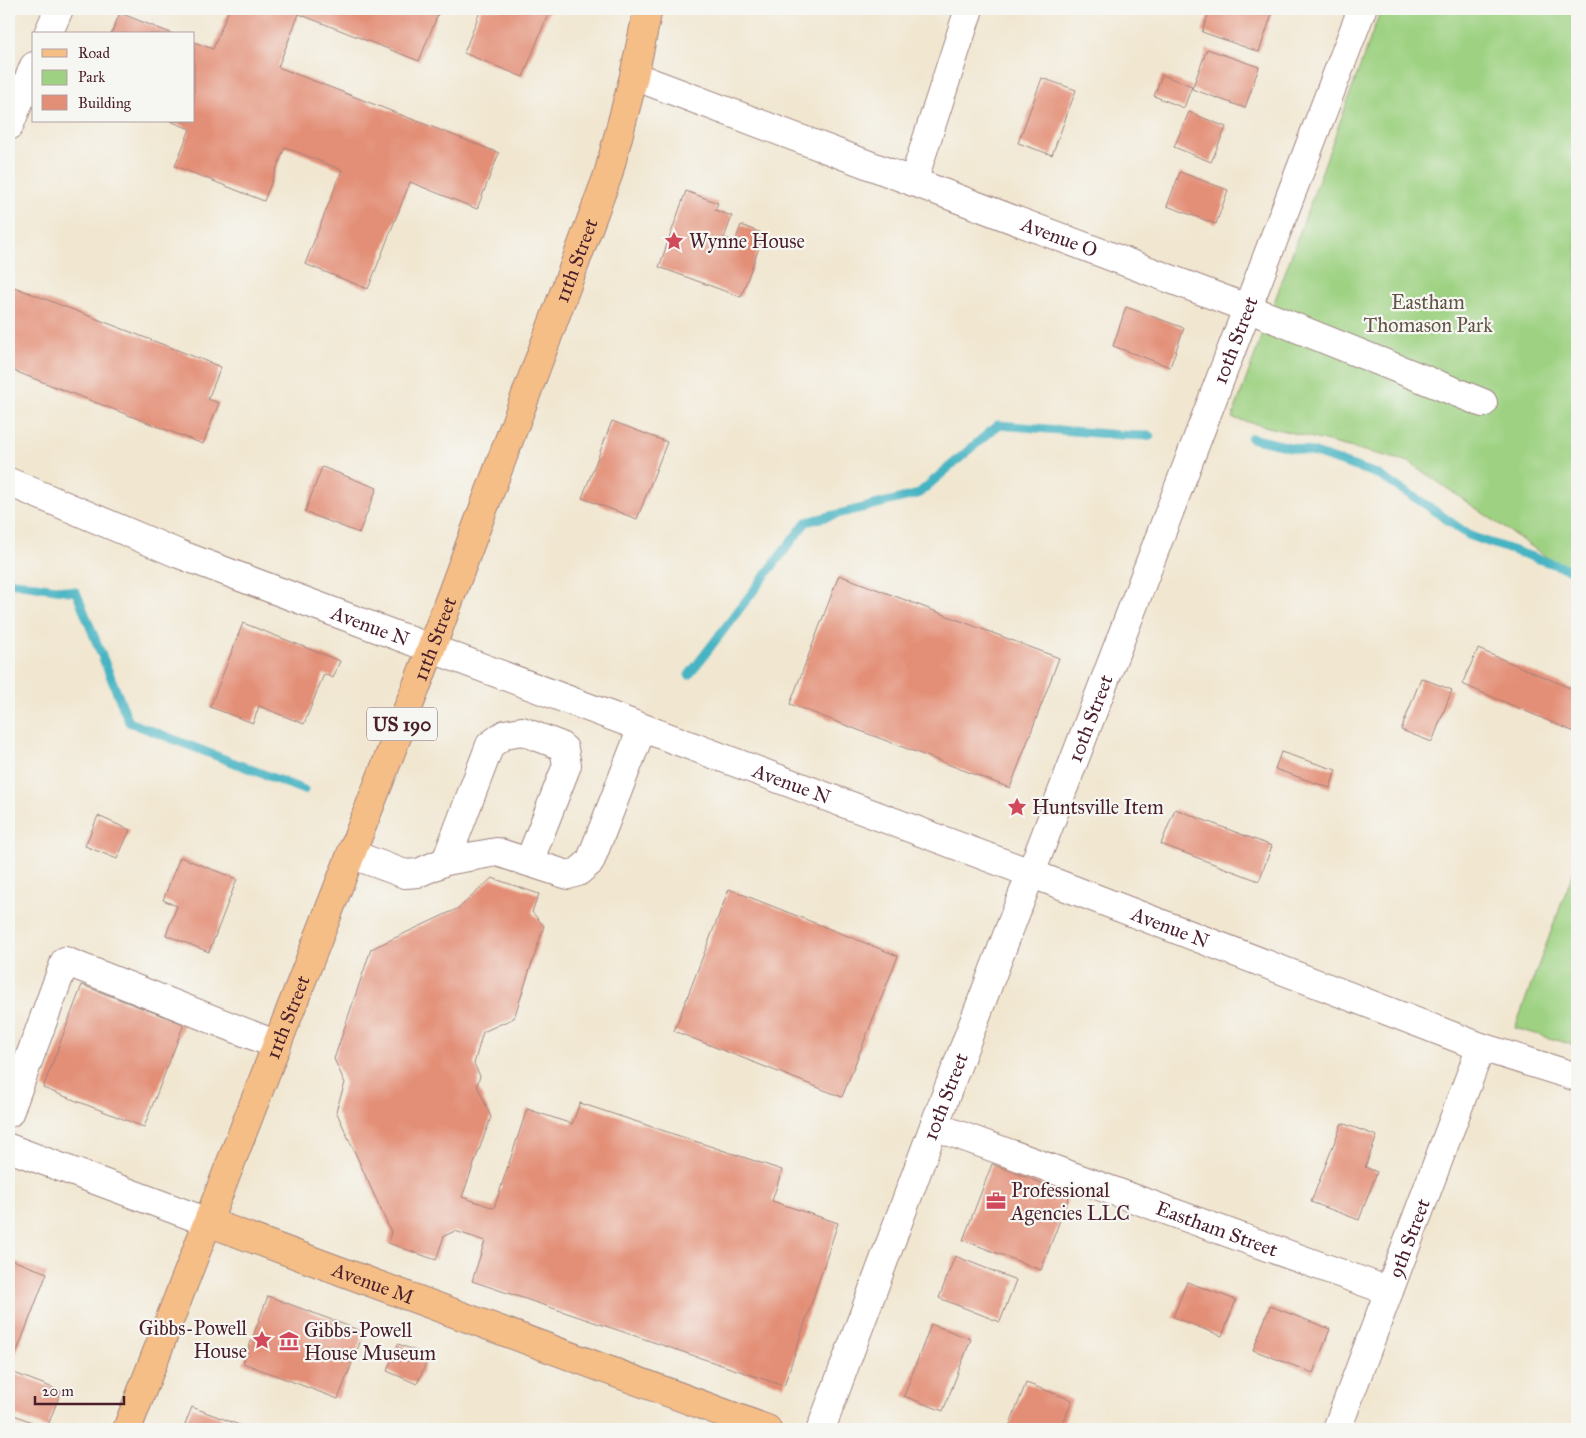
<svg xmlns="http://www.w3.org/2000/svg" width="1586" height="1438" font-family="'IM FELL Great Primer',serif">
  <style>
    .green { fill: #9ed282; stroke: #747856 }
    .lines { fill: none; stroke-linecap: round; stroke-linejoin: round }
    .stream { stroke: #47b4c3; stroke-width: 9 }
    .building { fill: #e38e76 }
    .minor-casing { stroke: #9e837e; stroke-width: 30 }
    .major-casing { stroke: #9e837e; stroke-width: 30 }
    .minor { stroke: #fff; stroke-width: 28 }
    .major { stroke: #f6be87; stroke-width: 28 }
    .labels { text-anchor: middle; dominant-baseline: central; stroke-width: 4.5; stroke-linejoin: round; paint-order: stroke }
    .shield { fill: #f6f6f2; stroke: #7e6067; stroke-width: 1 }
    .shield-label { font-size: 19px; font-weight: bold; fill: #4a1f2b }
    .street-label { font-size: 20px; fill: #4a1f2b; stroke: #f6f6f2 }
    .poi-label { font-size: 20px; fill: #4a1f2b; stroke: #f6f6f2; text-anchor: start }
    .park-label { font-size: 20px; fill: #635545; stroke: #f6f6f2 }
  </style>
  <rect width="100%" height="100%" fill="#f6f6f2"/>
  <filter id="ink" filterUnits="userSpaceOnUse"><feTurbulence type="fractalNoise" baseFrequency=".02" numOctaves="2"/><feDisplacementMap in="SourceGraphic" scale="10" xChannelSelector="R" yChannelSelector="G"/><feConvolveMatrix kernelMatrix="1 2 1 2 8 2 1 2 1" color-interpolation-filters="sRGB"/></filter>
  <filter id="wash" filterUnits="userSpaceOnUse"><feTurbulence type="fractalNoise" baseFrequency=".0096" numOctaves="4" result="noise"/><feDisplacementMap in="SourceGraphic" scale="20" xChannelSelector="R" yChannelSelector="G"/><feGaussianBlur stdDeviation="1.12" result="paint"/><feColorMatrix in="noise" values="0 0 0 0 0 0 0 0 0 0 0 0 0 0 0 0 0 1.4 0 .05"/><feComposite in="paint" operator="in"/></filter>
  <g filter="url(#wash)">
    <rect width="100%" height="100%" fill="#f1e7d1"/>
    <g class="green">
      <polygon points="1381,9 1577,9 1577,578 1409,462 1232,418"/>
      <polygon points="1577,862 1577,1046 1515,1028"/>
    </g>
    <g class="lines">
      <g class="stream">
        <polyline points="1251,438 1315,453 1377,474 1428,506 1470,536 1568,569 1577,569"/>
        <polyline points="9,582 76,592 129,722 304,790"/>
        <polyline points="689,675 806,522 918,494 998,425 1120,435 1150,436"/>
      </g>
    </g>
    <g id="blocks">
      <g class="building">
        <polygon points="229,9 440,9 419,61 299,14 278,67 499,153 477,209 410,182 368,289 305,264 342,170 285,147 264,201 175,166 190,129 170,121 194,121 194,42 213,49"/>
        <polygon points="481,9 550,9 523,77 464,53"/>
        <polygon points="1210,9 1267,9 1273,11 1259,52 1202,32"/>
        <polygon points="120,13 173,34 111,34"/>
        <polygon points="1207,49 1259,67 1245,108 1192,89"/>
        <polygon points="1162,75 1192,86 1184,108 1154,96"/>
        <polygon points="1042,78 1076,90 1052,155 1018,143"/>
        <polygon points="1189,112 1226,127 1211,162 1174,147"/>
        <polygon points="1180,172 1228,190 1216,224 1167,206"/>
        <polygon points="686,191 718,203 715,210 732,216 724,238 735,242 741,225 764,234 741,297 659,267"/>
        <polygon points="9,285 221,367 208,399 219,403 203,444 9,369"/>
        <polygon points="1126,307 1184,328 1170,367 1113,346"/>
        <polygon points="612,421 667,442 637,519 582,498"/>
        <polygon points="322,467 377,488 359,533 305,512"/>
        <polygon points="839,575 1059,658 1010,788 790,704"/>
        <polygon points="243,623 340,661 333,678 324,674 304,724 259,706 253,723 210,707"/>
        <polygon points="1478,649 1577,691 1577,733 1462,684"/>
        <polygon points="1421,678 1452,690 1432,742 1401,730"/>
        <polygon points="1281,752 1336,770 1330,788 1275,769"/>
        <polygon points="1175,809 1272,846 1259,881 1161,844"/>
        <polygon points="98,816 130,830 117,859 85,846"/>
        <polygon points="180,857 237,879 209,952 166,935 177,906 163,900"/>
        <polygon points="492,878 539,894 532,912 544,926 514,1018 483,1032 474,1064 480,1076 477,1085 491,1117 462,1197 494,1208 527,1109 572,1124 580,1103 782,1170 772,1201 838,1223 784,1386 472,1281 485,1241 455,1231 444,1236 436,1260 388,1243 391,1232 336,1111 345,1083 334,1059 371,949 459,908"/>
        <polygon points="729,889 898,956 842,1097 674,1031"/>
        <polygon points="82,985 184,1024 144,1127 43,1088"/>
        <polygon points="1342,1123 1377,1136 1365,1167 1377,1172 1359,1220 1311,1202"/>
        <polygon points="992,1164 1070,1194 1041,1270 963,1240"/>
        <polygon points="955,1256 1016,1280 1000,1322 939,1298"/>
        <polygon points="9,1259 47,1273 16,1354 9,1351"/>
        <polygon points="1187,1282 1236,1300 1222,1336 1173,1317"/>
        <polygon points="268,1296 364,1332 338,1399 243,1363"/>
        <polygon points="1270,1306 1330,1329 1313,1373 1253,1350"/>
        <polygon points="931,1324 971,1339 943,1411 904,1396"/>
        <polygon points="398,1344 429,1356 417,1384 387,1371"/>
        <polygon points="9,1371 61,1391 47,1428 9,1413"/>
        <polygon points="1026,1383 1072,1400 1061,1429 1008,1429"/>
        <polygon points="192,1407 250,1429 183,1429"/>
      </g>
    </g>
  </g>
  <g filter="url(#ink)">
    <use href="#blocks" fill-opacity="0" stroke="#9e837e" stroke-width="1"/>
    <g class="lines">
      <defs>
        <g id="minor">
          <polyline points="48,34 59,9"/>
          <path id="s1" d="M634,76L1247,308L1483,403"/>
          <polyline points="9,126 34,66"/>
          <polyline points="913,182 969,9"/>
          <path id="s2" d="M9,482L179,554L1030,873L1481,1047L1577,1077"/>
          <polyline points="351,854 405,874 418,873 446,861 497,852 568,875 578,872 590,862 642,728"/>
          <polyline points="446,861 490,745 505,734 522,731 559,745 564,749 567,765 529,862"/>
          <polyline points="9,1113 65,961 277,1045"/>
          <path id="s3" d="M934,1126L1389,1291"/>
          <polyline points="9,1148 208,1222"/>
          <path id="s4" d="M821,1429L934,1126L1362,9"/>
          <path id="s5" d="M1337,1429L1481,1047"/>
        </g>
        <g id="major">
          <path id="s6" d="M208,1222L767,1429"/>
          <path id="s7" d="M127,1429L431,649L608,175L634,76L648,9"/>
        </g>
      </defs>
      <use href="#minor" class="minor-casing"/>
      <use href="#major" class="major-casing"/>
      <use href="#minor" class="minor"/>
      <use href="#major" class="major"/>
    </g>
  </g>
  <defs>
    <symbol id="sight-bare" viewBox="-9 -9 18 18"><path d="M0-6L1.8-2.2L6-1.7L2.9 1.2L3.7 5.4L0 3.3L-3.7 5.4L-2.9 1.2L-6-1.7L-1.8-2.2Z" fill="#d1495b" stroke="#f6f6f2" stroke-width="2.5" paint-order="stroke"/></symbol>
    <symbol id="office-bare" viewBox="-9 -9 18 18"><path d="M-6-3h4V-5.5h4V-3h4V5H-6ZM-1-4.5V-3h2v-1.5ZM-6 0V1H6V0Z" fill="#d1495b" stroke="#f6f6f2" stroke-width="2.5" paint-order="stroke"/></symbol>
    <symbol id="museum-bare" viewBox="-9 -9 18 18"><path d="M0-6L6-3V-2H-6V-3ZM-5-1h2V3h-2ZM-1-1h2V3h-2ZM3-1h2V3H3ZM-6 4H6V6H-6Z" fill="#d1495b" stroke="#f6f6f2" stroke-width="2.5" paint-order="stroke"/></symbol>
  </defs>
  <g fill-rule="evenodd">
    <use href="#sight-bare" x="660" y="227" width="28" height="28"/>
    <use href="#sight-bare" x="1003" y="793" width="28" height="28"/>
    <use href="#office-bare" x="982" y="1187" width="28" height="28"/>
    <use href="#sight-bare" x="248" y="1326" width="28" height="28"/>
    <use href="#museum-bare" x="275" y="1327" width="28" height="28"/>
  </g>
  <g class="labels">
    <rect class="shield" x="367" y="707.5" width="70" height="33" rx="4"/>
    <g class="shield-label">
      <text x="402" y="724">US 190</text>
    </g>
    <g class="street-label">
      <text stroke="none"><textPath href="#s1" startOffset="455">Avenue O</textPath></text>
      <text stroke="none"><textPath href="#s7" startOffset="1252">11th Street</textPath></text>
      <text stroke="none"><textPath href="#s4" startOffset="1165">10th Street</textPath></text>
      <text stroke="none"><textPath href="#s2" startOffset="389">Avenue N</textPath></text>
      <text stroke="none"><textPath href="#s7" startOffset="848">11th Street</textPath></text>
      <text stroke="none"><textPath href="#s4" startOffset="760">10th Street</textPath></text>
      <text stroke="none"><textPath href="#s2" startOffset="839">Avenue N</textPath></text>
      <text stroke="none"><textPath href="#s2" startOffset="1244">Avenue N</textPath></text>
      <text stroke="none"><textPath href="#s7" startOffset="442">11th Street</textPath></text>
      <text stroke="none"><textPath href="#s4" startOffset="355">10th Street</textPath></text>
      <text stroke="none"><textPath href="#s3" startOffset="301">Eastham Street</textPath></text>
      <text stroke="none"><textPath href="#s5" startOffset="204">9th Street</textPath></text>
      <text stroke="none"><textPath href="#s6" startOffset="176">Avenue M</textPath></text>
    </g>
    <g class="poi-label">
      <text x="689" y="241">Wynne House</text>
      <text x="1032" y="807">Huntsville Item</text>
      <text x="1011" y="1190">Professional<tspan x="1011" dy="23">Agencies LLC</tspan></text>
      <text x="247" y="1328" text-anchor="end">Gibbs-Powell<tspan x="247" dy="23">House</tspan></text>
      <text x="304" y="1330">Gibbs-Powell<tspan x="304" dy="23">House Museum</tspan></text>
    </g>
    <g class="park-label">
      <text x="1428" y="302">Eastham<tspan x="1428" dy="23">Thomason Park</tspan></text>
    </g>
  </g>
  <rect width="1586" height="1438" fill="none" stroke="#f6f6f2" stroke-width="30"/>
  <rect x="32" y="32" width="162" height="90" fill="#f6f6f2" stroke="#b1a0a2"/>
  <rect x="42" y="49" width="25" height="8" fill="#f6be87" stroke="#b1a0a2"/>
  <text x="78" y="58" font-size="15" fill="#4a1f2b">Road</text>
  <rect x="42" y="70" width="25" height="15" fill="#9ed282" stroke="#b1a0a2"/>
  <text x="78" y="82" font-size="15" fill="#4a1f2b">Park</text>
  <rect x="42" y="95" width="25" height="15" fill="#e38e76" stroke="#b1a0a2"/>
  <text x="78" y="108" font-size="15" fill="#4a1f2b">Building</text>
  <path d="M35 1396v8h89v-8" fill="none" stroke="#4a1f2b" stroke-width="2.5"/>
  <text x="42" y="1396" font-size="15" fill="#4a1f2b" stroke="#f6f6f2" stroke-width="4" paint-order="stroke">20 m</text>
</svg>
